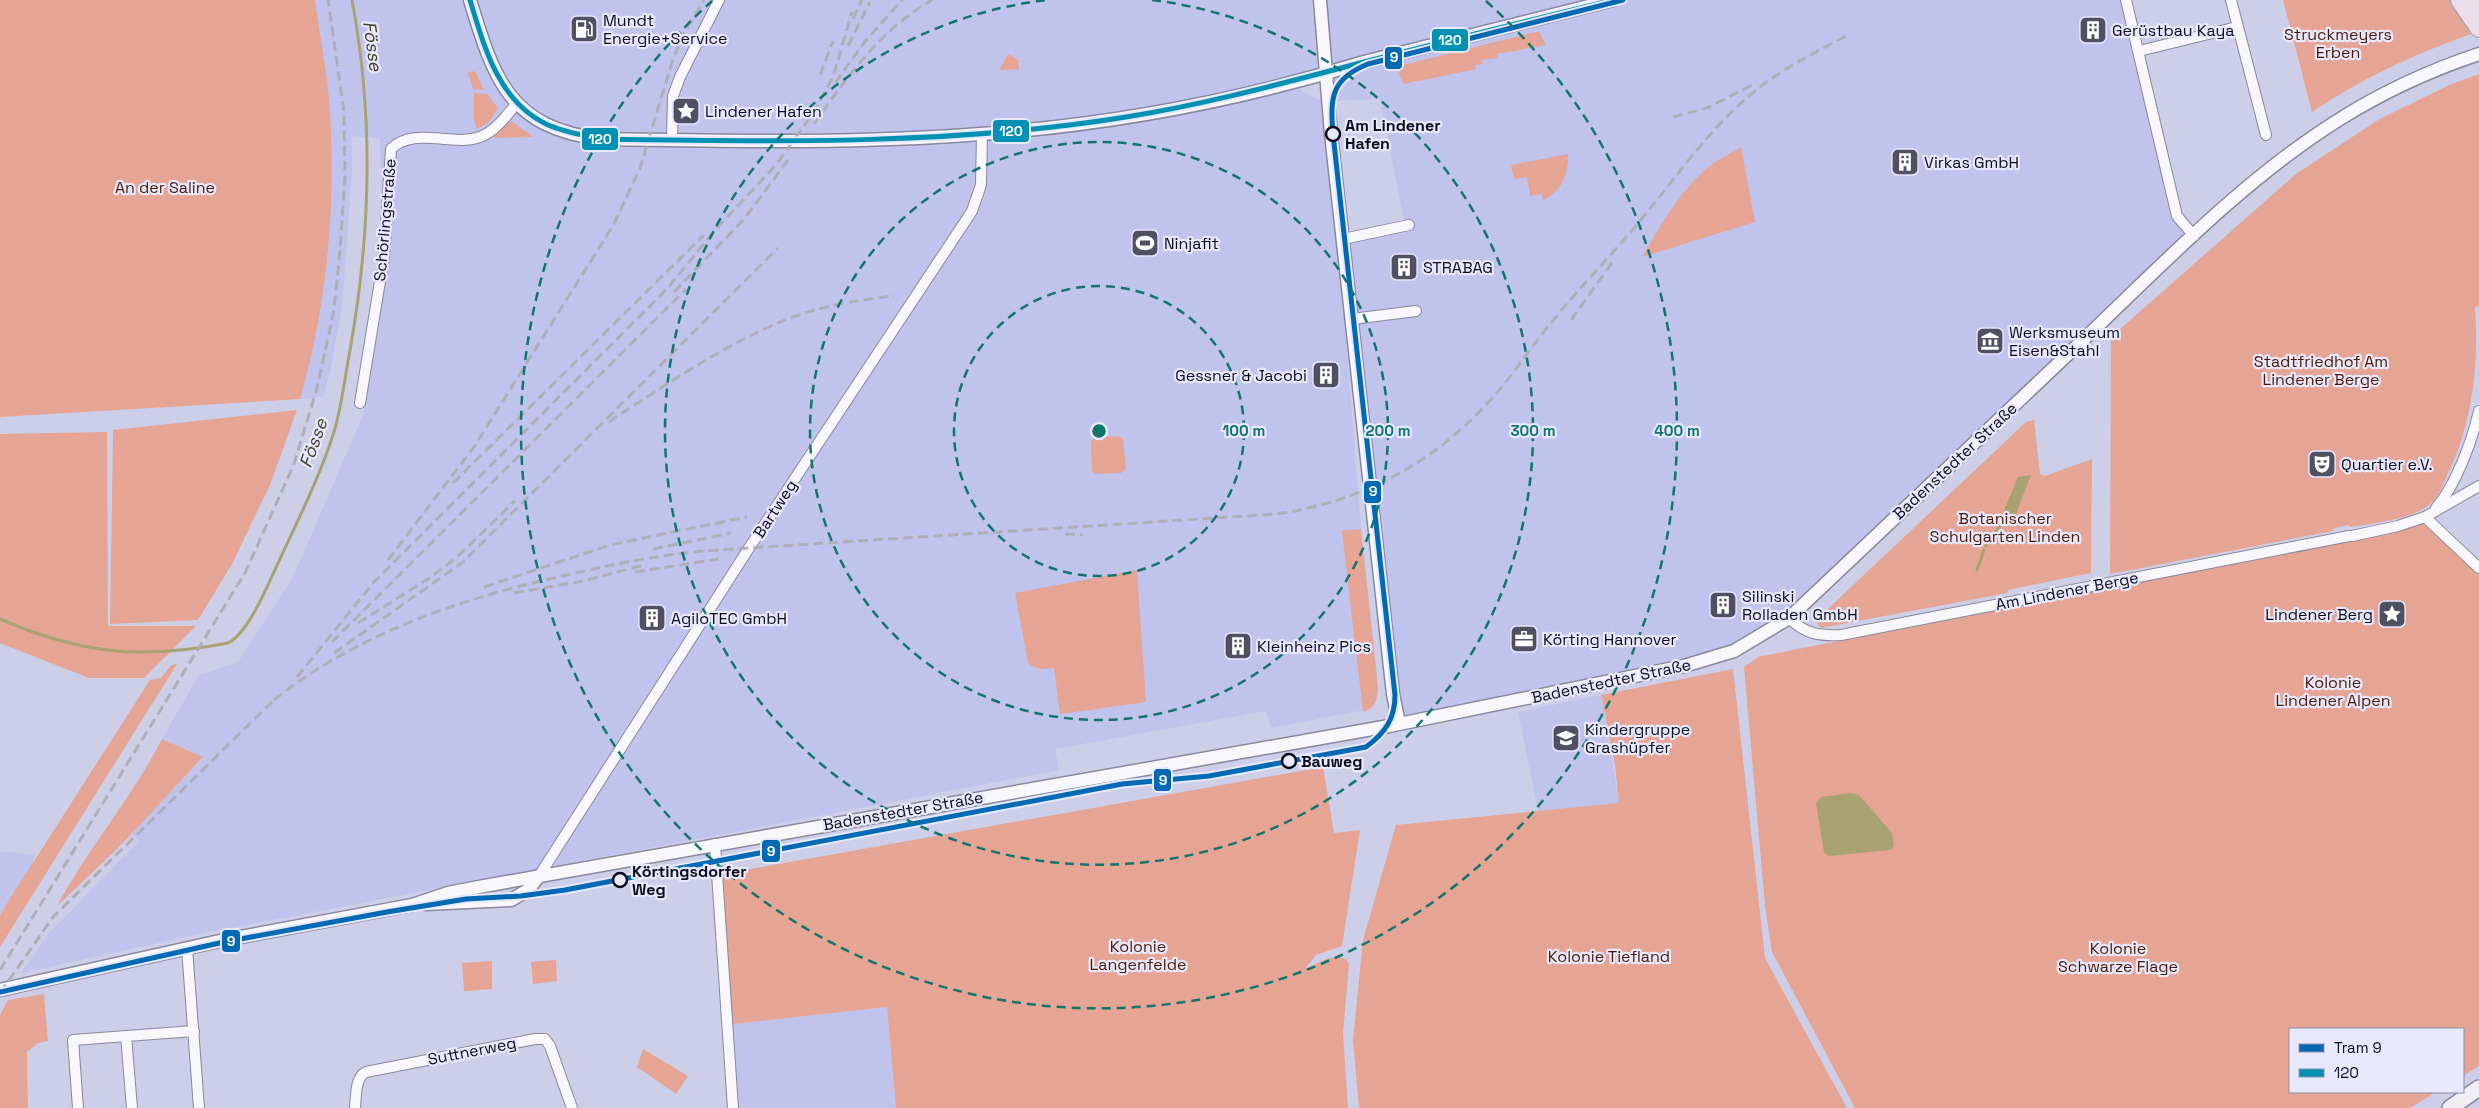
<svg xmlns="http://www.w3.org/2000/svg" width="2479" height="1108" font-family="'Space Grotesk',sans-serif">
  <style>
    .built { fill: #c0c3ec }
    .green { fill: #e6a494 }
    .water { fill: #a8a272 }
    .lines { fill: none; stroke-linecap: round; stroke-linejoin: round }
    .stream { stroke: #a8a272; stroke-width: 3 }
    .minor-casing { stroke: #87889b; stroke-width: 12 }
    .tertiary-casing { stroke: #87889b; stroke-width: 15 }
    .secondary-casing { stroke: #87889b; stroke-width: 18 }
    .trunk-casing { stroke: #a698af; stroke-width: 20 }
    .minor { stroke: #f8f8fc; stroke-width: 10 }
    .tertiary { stroke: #f8f8fc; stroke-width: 12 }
    .secondary { stroke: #f2eef5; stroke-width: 15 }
    .trunk { stroke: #e9deea; stroke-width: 18 }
    .rail { stroke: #aeafb5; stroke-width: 3; stroke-dasharray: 10 5; stroke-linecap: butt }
    .bus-1-casing { stroke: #e7e8fc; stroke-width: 9 }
    .bus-1 { stroke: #0291b3; stroke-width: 5 }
    .tram-1-casing { stroke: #e7e8fc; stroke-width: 9 }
    .tram-1 { stroke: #0069b4; stroke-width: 5 }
    .ring { fill: none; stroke: #0f766e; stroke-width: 2.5; stroke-dasharray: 9 6 }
    .stop-dot { fill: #e7e8fc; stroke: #0b0b1a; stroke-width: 2.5 }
    .labels { text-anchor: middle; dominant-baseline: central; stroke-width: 4.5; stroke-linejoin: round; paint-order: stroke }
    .poi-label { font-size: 16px; fill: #0b0b1a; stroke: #e7e8fc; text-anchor: start }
    .park-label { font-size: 16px; fill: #491904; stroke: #e7e8fc }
    .stop-label { font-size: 16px; font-weight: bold; fill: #0b0b1a; stroke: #e7e8fc; text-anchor: start }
    .street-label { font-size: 16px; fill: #0b0b1a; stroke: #e7e8fc }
    .water-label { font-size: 18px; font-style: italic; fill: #413e25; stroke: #e7e8fc }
    .centre { fill: #0f766e; stroke: #e7e8fc; stroke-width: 2.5 }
    .ring-label { font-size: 15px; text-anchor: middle; font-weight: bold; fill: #0f766e; stroke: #e7e8fc; stroke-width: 4.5; stroke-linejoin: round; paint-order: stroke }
    .line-badge { stroke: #e7e8fc; stroke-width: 2 }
    .badge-label { font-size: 14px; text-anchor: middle; font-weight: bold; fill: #fff }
  </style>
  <rect width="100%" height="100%" fill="#cdcfe9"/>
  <g class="built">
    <polygon points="315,0 2126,0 2177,216 2194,236 1789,618 1734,651 1399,723 1343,237 1405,225 1380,99 1328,101 1325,75 1300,80 1302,91 1321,101 1327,154 1344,313 1361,529 1377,673 1376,702 1370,709 1271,728 1266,711 1055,749 1059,770 199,934 21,973 50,932 139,841 132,833 203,758 162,739 199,675 238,662 293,577 365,411 358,398 373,304 382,213 380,139 352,136 352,173 342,308 330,372 323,397 300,399 321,308 329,246 332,174 330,111"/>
    <polygon points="1601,695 1619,803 1538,811 1518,712"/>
    <polygon points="0,851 35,855 32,866 0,916"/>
    <polygon points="887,1007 896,1108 739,1108 733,1024"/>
  </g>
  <g class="green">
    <path d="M0,0H315C320,37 328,75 330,113C336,209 327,306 300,399L0,417Z"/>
    <path d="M2283,0H2450L2474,33C2417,53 2362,78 2312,112Z"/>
    <polygon points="1536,32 1540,33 1546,45 1497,54 1498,58 1482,60 1483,64 1475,65 1476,69 1404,84 1399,74 1400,69 1403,65"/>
    <polygon points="1008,54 1019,61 1019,69 999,70"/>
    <polygon points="475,71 484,90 473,89 468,73"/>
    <path d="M2479,74V306L2475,307C2479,361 2473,423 2448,473C2444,482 2440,493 2434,500C2417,519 2375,523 2351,527L2348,525L2334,528L2333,531L2110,574L2111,337L2296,174L2378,120L2449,85Z"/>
    <polygon points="474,93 487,94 498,108 489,122 477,129 474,120"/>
    <polygon points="511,121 534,137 494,138 494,135"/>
    <path d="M1741,147L1755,222L1642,257C1661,226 1681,188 1711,165C1720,158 1731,153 1741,147Z"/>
    <path d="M1568,154C1568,175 1563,190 1543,200L1541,194L1530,196L1527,177L1514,179L1511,165Z"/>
    <polygon points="297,410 270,485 232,564 198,620 110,624 113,430"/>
    <polygon points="2034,420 2040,474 2045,476 2092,459 2091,573 2008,590 2007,593 1821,628 1815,621 2026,422"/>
    <polygon points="107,432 108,626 196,626 144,678 89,678 0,643 0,434"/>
    <polygon points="1118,436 1123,439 1126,469 1121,473 1096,474 1092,471 1091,441 1095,438"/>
    <polygon points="2424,520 2479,571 2479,1066 2463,1076 2463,1029 2290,1029 2290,1092 2436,1092 2410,1108 1855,1108 1772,952 1765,906 1744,667 1758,657 2356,537"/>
    <path d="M1361,529L1378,689C1377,701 1375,708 1363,712L1342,531Z"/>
    <path d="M1137,570L1146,702L1060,714L1054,668C1042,669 1036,671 1028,662L1015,593Z"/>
    <polygon points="177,664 0,947 0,916 6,905 150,680 161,678 171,665"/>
    <polygon points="1733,669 1765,958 1847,1108 1359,1108 1353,1040 1363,940 1396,825 1619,803 1615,765 1601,695"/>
    <path d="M162,739L203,757L122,844L57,906C88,848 132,798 162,739Z"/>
    <path d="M1323,767L1334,833L1360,830L1342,946L1316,955L1305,969C1318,963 1331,954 1346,959L1349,965L1343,1033L1348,1108H896L887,1007L733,1024L722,874Z"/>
    <polygon points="556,960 557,981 533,984 531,962"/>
    <polygon points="492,961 492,989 464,991 462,963"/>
    <polygon points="44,994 48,1041 38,1043 27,1052 28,1108 0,1108 0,1015 8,1000"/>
    <polygon points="643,1049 688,1076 676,1094 637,1067"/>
  </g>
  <g class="water">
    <polygon points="2031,475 2016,514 2004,520 2003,513 2018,477"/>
    <polygon points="1851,793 1859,795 1892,833 1894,846 1891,850 1829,856 1824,852 1816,803 1821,797"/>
  </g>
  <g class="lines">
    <g class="stream">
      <polyline points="1986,546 2004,520"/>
      <polyline points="1977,570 1984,550"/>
      <path d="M0,619C81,654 141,660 228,643C249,633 269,582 279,561C299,518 320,476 334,432C342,405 345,377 350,350C371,233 374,117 352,0"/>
    </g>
    <defs>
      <g id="minor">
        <polyline points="2126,0 2177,216 2194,236"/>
        <polyline points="2231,0 2266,135"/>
        <polyline points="2139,51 2237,27"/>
        <polyline points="672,140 673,96 680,77 719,0"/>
        <polyline points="1343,239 1409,225"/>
        <polyline points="1352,319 1416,311"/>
        <path d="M360,403L384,257L391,149C413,126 453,147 480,137C496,131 507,115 517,103"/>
        <path d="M2436,508C2456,485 2472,441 2479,411"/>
        <polyline points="2425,517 2479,568"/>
        <polyline points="2352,536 2398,526 2425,517 2479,486"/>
        <path d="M1789,618C1805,634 1819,636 1841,635L2349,536"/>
        <polyline points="715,844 733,1108"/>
        <polyline points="539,876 749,548 972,211 981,185 982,134"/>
        <polyline points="187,948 199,1108"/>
        <polyline points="126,1036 132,1108"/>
        <polyline points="78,1108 73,1040 194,1031"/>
        <path d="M355,1108C356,1097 355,1077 366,1072L535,1039H545L550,1046L572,1108"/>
      </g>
      <g id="tertiary">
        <path d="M470,0C494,79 509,128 601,139C728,141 854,144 980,134C1109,125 1241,100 1364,62L1613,0"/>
        <polyline points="1320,0 1331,134 1393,694 1399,723"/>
        <polyline points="426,904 511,900 528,890 539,876"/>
        <path d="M0,990L224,940L412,905L448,893L484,886L1389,726L1684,666L1734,651L1789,618C1887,526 1984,434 2081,342C2163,264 2244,179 2340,119C2383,92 2431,70 2479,54"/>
      </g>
      <polyline id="secondary" points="2450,1108 2479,1088"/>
      <g id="trunk">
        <polyline points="2460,0 2479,28"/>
        <polyline points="2477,0 2479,4"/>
      </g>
    </defs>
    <use href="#minor" class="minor-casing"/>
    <use href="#tertiary" class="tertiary-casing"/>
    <use href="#secondary" class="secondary-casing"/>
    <use href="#trunk" class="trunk-casing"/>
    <use href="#minor" class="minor"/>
    <use href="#tertiary" class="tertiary"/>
    <use href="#secondary" class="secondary"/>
    <use href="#trunk" class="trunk"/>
    <g class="rail">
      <polyline points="853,19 862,0"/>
      <polyline points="848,46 870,2"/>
      <polyline points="820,75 833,41"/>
      <polyline points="835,83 863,44 902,0"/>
      <polyline points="1673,117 1707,108 1756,83"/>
      <path d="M814,124C847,77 881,29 932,0"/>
      <polyline points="674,292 745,218 788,160"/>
      <polyline points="1571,320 1614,260"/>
      <path d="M609,422C662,387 721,347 780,322C816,307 855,300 894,296"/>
      <polyline points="453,483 704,235"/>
      <polyline points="1065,534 1083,535"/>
      <polyline points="653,549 731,533"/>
      <polyline points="388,560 474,447 614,224 640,168 673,59 684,33 704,0"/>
      <polyline points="635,572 719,559"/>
      <polyline points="484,587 610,545 747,517"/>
      <polyline points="514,593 583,581 644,565"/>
      <polyline points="358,623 431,577 457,557 515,501"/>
      <polyline points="332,642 686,289"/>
      <polyline points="334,653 463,562 778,248"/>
      <polyline points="297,677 374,582 666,290 716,229 776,165 814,112 833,77 852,12"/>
      <path d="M274,700C361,631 468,596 576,573C623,562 669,553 718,550L1277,514C1369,500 1441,459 1501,388C1520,365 1536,340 1555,318C1585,281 1619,248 1648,211C1680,172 1710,129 1749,96C1778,71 1812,54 1846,36"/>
      <polyline points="0,970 245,573 294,464 317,388 334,310 340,250 345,176 344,112 328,0"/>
      <polyline points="0,993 53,917 279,695"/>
    </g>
    <defs>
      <path id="bus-1" d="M470,0C484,46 498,101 546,124C563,132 582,135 601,139C776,142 953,145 1126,117C1208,104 1287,82 1368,61C1449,40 1531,20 1613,0"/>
    </defs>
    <use href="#bus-1" class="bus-1-casing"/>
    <use href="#bus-1" class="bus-1"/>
    <defs>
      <path id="tram-1" d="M0,992L224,942L387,912L466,899L521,896L565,890L1122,784L1209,776L1366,747C1385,733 1395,719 1395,695L1333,134C1330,97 1331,79 1368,64L1623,0"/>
    </defs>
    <use href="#tram-1" class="tram-1-casing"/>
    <use href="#tram-1" class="tram-1"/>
  </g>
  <g class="ring">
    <circle cx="1099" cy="431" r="145"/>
    <circle cx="1099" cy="431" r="289"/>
    <path d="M1152 0A434 434 0 1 1 1046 0"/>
    <path d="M1486 1A578 578 0 1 1 712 1"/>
  </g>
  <defs>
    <symbol id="fuel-square" viewBox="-11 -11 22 22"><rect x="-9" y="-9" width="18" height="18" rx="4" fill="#4f5062" stroke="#e7e8fc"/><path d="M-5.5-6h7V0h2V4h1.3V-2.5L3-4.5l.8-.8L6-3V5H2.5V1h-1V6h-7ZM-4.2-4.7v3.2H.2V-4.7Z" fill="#fff"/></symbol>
    <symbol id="building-square" viewBox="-11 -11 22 22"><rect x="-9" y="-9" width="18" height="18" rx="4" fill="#4f5062" stroke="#e7e8fc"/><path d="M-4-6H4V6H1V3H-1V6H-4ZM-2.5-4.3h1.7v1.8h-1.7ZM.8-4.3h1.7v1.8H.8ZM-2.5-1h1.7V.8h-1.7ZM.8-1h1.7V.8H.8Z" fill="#fff"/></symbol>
    <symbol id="sight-square" viewBox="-11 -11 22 22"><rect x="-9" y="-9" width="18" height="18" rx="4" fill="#4f5062" stroke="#e7e8fc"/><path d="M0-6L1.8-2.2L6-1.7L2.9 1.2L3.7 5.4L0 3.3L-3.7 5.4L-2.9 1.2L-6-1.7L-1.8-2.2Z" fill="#fff"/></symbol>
    <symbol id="stadium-square" viewBox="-11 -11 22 22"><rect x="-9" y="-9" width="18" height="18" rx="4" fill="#4f5062" stroke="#e7e8fc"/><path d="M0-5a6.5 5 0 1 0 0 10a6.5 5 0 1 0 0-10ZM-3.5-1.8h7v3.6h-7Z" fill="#fff"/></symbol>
    <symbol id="museum-square" viewBox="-11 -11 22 22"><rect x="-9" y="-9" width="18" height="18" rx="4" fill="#4f5062" stroke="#e7e8fc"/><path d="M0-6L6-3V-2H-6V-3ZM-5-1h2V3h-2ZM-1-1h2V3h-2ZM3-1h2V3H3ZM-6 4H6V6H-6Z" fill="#fff"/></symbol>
    <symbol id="theatre-square" viewBox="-11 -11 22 22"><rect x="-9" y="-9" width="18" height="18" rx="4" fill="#4f5062" stroke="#e7e8fc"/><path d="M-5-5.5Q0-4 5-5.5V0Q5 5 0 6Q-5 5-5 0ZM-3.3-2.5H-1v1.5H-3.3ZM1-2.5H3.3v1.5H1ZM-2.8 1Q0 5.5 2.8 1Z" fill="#fff"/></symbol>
    <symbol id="office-square" viewBox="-11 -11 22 22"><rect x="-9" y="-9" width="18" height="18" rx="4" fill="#4f5062" stroke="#e7e8fc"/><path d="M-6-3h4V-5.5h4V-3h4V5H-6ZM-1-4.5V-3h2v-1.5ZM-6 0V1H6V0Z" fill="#fff"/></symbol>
    <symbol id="school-square" viewBox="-11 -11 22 22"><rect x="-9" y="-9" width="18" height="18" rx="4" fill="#4f5062" stroke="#e7e8fc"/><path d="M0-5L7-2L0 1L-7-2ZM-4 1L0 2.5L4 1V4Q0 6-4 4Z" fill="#fff"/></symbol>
  </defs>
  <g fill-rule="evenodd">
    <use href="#fuel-square" x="568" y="13" width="32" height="32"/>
    <use href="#building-square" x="2077" y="14" width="32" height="32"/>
    <use href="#sight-square" x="670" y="95" width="32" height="32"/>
    <use href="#building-square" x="1889" y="146" width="32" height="32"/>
    <use href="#stadium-square" x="1129" y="227" width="32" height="32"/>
    <use href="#building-square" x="1388" y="251" width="32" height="32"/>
    <use href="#museum-square" x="1974" y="325" width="32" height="32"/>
    <use href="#building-square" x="1310" y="359" width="32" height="32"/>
    <use href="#theatre-square" x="2306" y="448" width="32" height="32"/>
    <use href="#building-square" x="1707" y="589" width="32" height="32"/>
    <use href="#sight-square" x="2376" y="598" width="32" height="32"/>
    <use href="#building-square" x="636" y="602" width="32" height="32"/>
    <use href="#office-square" x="1508" y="623" width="32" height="32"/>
    <use href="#building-square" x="1222" y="630" width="32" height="32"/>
    <use href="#school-square" x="1550" y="722" width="32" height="32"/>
  </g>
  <g class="stop-dot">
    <circle cx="1333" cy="134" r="7"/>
    <circle cx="1289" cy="761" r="7"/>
    <circle cx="620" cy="880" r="7"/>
  </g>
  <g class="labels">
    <g class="poi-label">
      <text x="603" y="20">Mundt<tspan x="603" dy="18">Energie+Service</tspan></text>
      <text x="2112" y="30">Gerüstbau Kaya</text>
      <text x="705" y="111">Lindener Hafen</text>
      <text x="1924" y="162">Virkas GmbH</text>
      <text x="1164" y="243">Ninjafit</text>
      <text x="1423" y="267">STRABAG</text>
      <text x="2009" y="332">Werksmuseum<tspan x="2009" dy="18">Eisen&amp;Stahl</tspan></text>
      <text x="1307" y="375" text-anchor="end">Gessner &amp; Jacobi</text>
      <text x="2341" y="464">Quartier e.V.</text>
      <text x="1742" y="596">Silinski<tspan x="1742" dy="18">Rolladen GmbH</tspan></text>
      <text x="2373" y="614" text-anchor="end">Lindener Berg</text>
      <text x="671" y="618">AgiloTEC GmbH</text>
      <text x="1543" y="639">Körting Hannover</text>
      <text x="1257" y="646">Kleinheinz Pics</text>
      <text x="1585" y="729">Kindergruppe<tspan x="1585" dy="18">Grashüpfer</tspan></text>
    </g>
    <g class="park-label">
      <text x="2338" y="34">Struckmeyers<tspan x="2338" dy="18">Erben</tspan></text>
      <text x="165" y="187">An der Saline</text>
      <text x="2321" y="361">Stadtfriedhof Am<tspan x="2321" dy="18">Lindener Berge</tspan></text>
      <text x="2005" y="518">Botanischer<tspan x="2005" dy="18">Schulgarten Linden</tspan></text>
      <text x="2333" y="682">Kolonie<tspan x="2333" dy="18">Lindener Alpen</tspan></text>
      <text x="1138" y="946">Kolonie<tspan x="1138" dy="18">Langenfelde</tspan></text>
      <text x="2118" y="948">Kolonie<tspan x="2118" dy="18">Schwarze Flage</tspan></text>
      <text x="1609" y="956">Kolonie Tiefland</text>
    </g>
    <g class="stop-label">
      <text x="1345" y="125">Am Lindener<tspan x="1345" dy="18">Hafen</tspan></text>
      <text x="1301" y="761">Bauweg</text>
      <text x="632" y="871">Körtingsdorfer<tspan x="632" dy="18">Weg</tspan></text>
    </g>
    <g class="street-label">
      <text transform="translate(385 220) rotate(-85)">Schörlingstraße</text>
      <text transform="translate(1955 461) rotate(-43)">Badenstedter Straße</text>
      <text transform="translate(775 509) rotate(-57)">Bartweg</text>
      <text transform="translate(2067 591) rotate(-11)">Am Lindener Berge</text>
      <text transform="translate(1611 681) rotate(-12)">Badenstedter Straße</text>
      <text transform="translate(903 811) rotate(-10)">Badenstedter Straße</text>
      <text transform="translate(472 1051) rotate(-11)">Suttnerweg</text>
    </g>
    <g class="water-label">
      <text transform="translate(373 46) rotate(82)">Fösse</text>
      <text transform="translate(313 443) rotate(-70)">Fösse</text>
    </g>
  </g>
  <circle cx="1099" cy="431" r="8" class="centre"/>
  <g class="ring-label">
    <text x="1244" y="436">100 m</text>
    <text x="1388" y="436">200 m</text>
    <text x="1533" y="436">300 m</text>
    <text x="1677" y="436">400 m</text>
  </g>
  <g class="line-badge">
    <rect x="1431" y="28" width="38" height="24" rx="5" fill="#0291b3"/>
    <rect x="1384" y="46" width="19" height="24" rx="5" fill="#0069b4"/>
    <rect x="992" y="119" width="38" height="24" rx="5" fill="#0291b3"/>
    <rect x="581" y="127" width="38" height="24" rx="5" fill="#0291b3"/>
    <rect x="1363" y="480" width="19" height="24" rx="5" fill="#0069b4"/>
    <rect x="1153" y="768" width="19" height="24" rx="5" fill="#0069b4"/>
    <rect x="761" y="839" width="20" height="24" rx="5" fill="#0069b4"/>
    <rect x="221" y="929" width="20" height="24" rx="5" fill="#0069b4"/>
  </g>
  <g class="badge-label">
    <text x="1450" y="45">120</text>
    <text x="1394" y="62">9</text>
    <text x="1011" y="136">120</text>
    <text x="600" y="144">120</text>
    <text x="1373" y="496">9</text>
    <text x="1163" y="785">9</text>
    <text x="771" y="856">9</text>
    <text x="231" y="946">9</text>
  </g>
  <rect x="2289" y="1028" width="175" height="65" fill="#e7e8fc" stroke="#8f90a2"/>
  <rect x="2299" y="1044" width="25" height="8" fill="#0069b4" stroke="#8f90a2"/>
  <text x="2334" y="1053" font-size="15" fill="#0b0b1a">Tram 9</text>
  <rect x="2299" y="1069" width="25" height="8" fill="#0291b3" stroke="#8f90a2"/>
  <text x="2334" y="1078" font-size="15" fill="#0b0b1a">120</text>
</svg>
